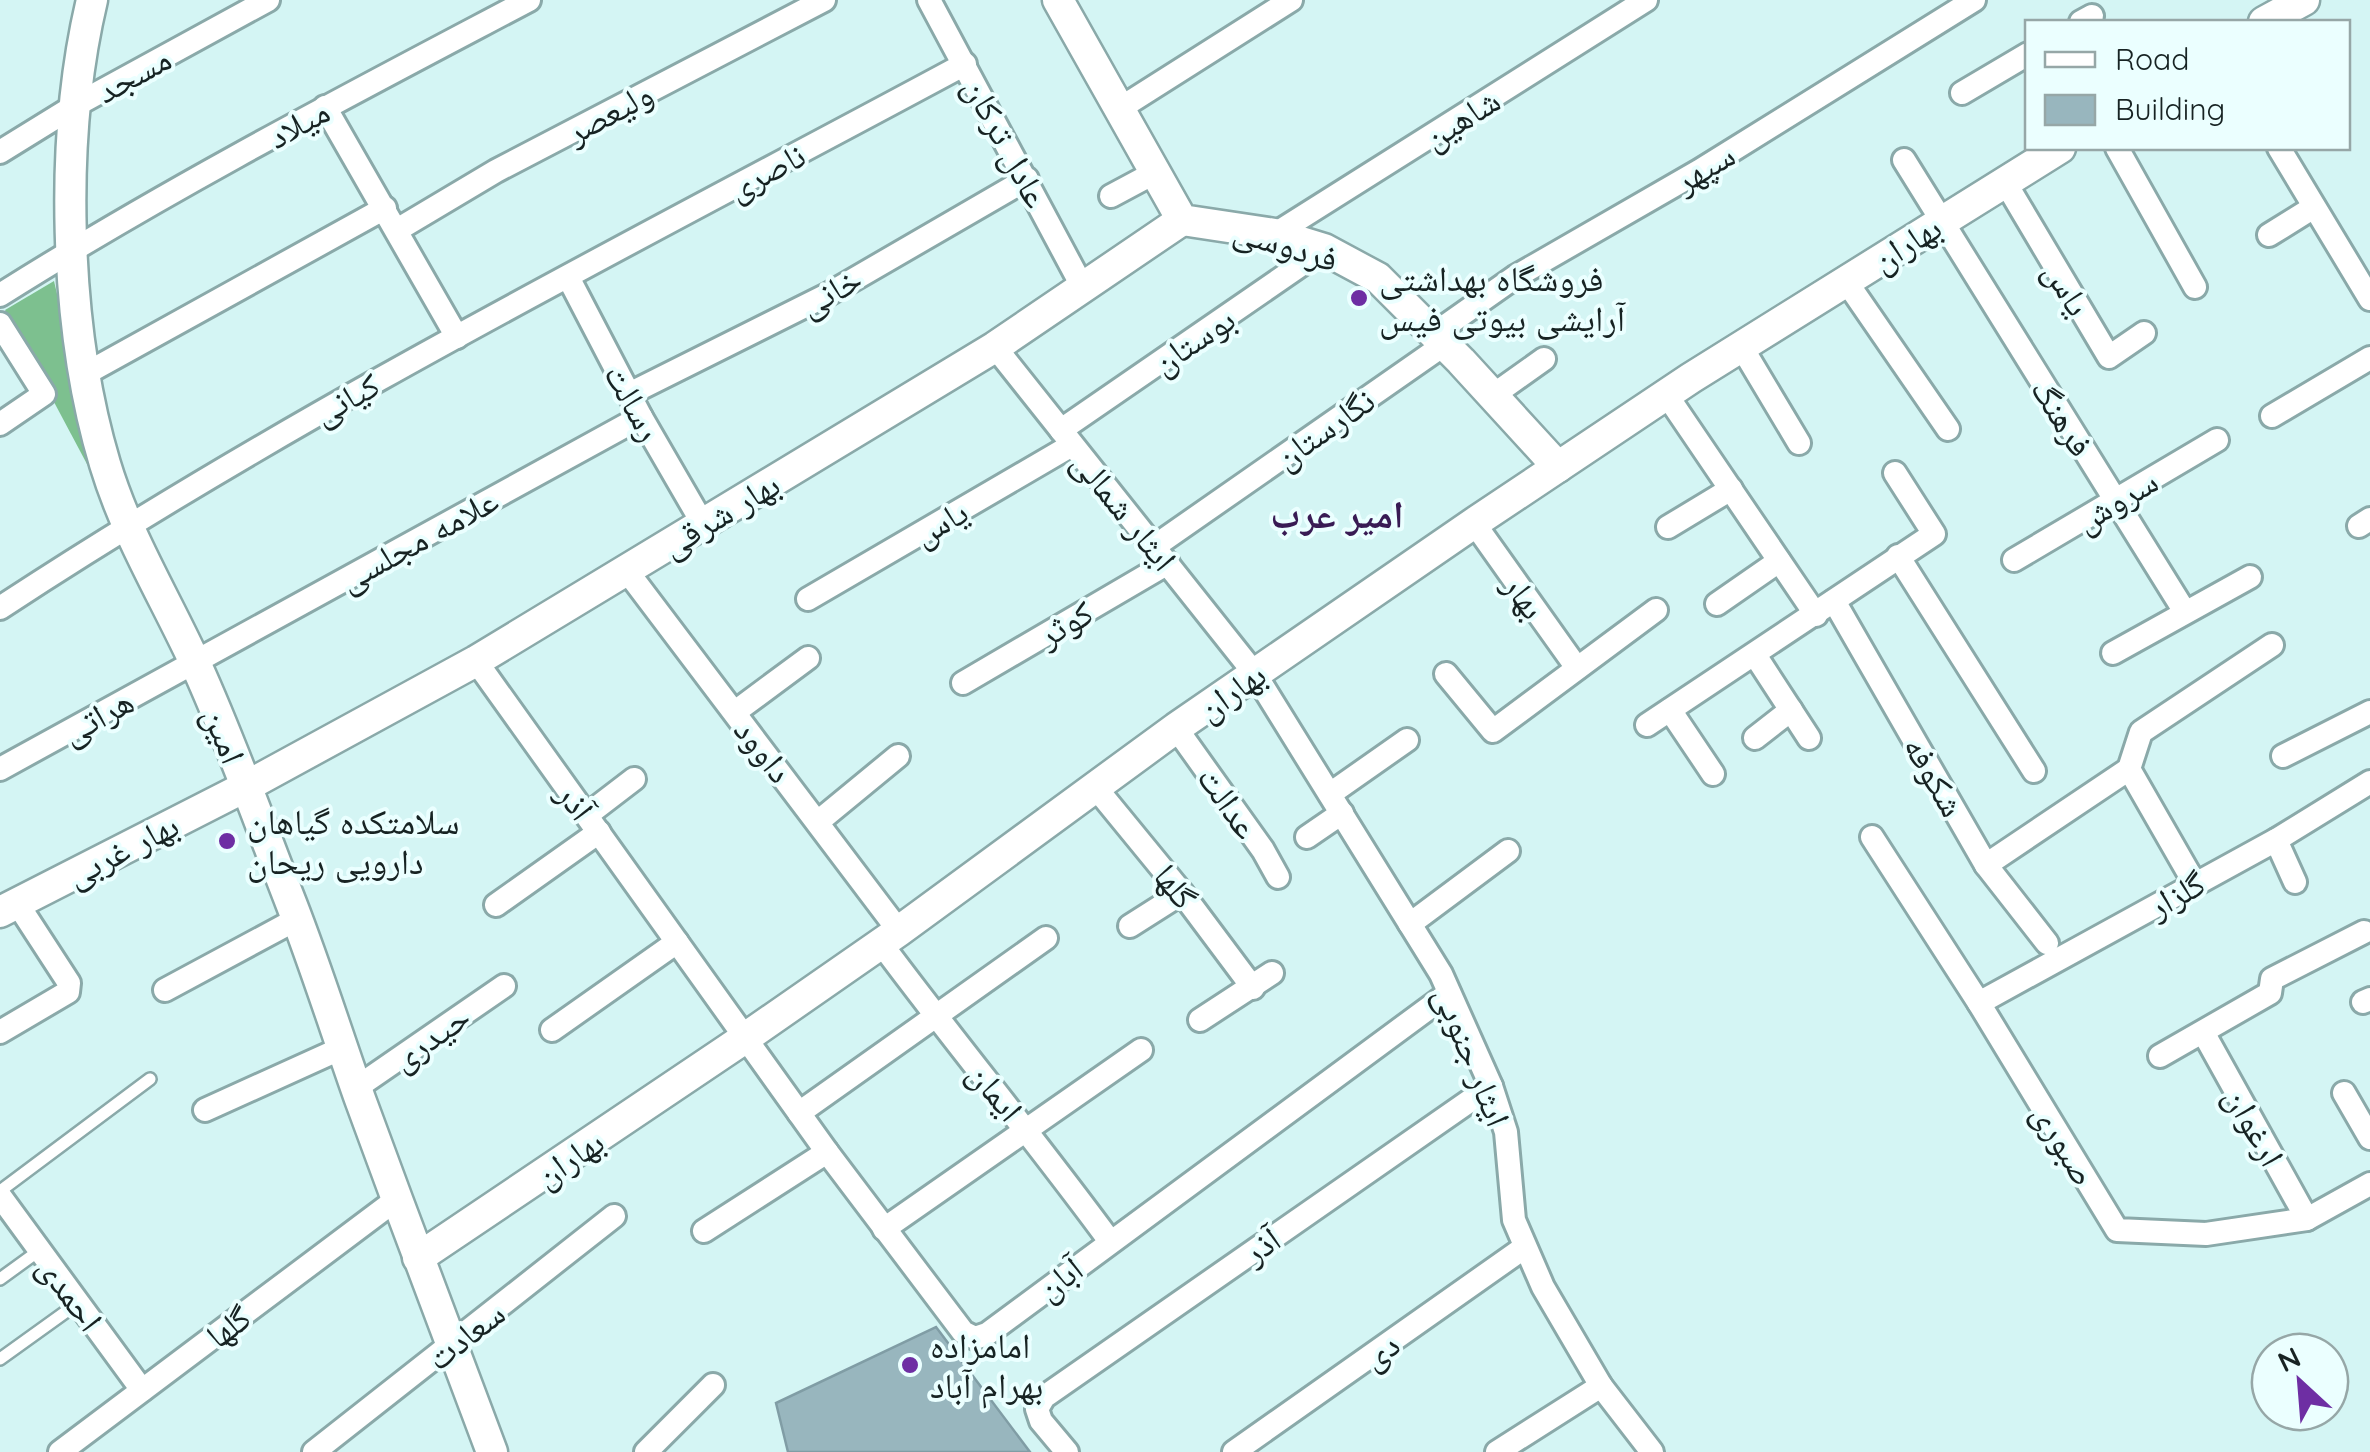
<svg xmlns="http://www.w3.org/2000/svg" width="2370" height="1452" font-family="Quicksand,'Noto Naskh Arabic',sans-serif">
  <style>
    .forest { fill: #7dc08f }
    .building { fill: #98b6be; stroke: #809da5; stroke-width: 2.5 }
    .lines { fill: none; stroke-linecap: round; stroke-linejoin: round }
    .lane-casing { stroke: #8aa9a9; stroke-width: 16 }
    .street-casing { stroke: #8aa9a9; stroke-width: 28 }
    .secondary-casing { stroke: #8aa9a9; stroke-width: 35 }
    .lane { stroke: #fff; stroke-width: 11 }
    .street { stroke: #fff; stroke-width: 22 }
    .secondary { stroke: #fff; stroke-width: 30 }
    .poi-dot { fill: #6e2ea3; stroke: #ebffff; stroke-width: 4 }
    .labels { text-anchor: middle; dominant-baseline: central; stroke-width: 8; stroke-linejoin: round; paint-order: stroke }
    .street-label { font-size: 35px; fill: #172323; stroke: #ebffff }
    .poi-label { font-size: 35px; fill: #172323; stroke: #ebffff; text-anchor: start }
    .neighbourhood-label { font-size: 38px; font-weight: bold; fill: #391b54; stroke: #ebffff }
  </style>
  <rect width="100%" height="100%" fill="#d4f5f4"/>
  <polygon class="forest" points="54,281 104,496 5,310"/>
  <polygon class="building" points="936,1327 1030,1452 788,1452 776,1403"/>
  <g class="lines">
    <defs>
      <g id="lane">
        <polyline points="0,1191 150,1079"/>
        <polyline points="0,1279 40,1250"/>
        <polyline points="0,1359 78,1303"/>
      </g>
      <g id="street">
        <polyline points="929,0 1082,286"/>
        <polyline points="2081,22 2092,16"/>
        <polyline points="1962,93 2028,54"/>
        <polyline points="325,107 457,337"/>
        <polyline points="1119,109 1291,0"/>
        <polyline points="2117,148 2195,287"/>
        <polyline points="2279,148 2370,299"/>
        <polyline points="0,152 76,105 268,0"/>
        <polyline points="1904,160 2185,612"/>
        <polyline points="2005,182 2109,357 2144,333"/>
        <polyline points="1111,196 1154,173"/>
        <polyline points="397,230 496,171 824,0"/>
        <polyline points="1275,234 1646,0"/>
        <polyline points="2269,235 2314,207"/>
        <polyline points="568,277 641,417 703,524"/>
        <polyline points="1846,281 1948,429"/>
        <path d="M0,295C171,187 351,94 529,0"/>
        <polyline points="0,324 44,394 0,424"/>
        <polyline points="1434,334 1515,277 1699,171 1974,0"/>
        <polyline points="1741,346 1799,443"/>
        <polyline points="995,347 1255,674 1441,974 1491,1086 1506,1132 1514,1220 1543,1287 1601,1386 1652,1452"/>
        <polyline points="85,374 385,208"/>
        <polyline points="629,394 827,295 1027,179"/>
        <polyline points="1666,394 1816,615"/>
        <polyline points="1492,396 1544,359"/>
        <polyline points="2272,416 2370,358"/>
        <polyline points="1061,430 1324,249"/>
        <polyline points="1474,523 1577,668"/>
        <polyline points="2359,526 2370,519"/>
        <polyline points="1668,527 1731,489"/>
        <polyline points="1155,546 1445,344"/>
        <polyline points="1898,556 2034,771"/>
        <polyline points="2014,560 2217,440"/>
        <polyline points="627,571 899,931"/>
        <polyline points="808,599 1072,445"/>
        <polyline points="1834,601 1986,865 2047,943"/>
        <polyline points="1717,604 1779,561"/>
        <path d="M0,608C309,405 640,239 965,64"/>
        <polyline points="2113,653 2250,577"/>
        <polyline points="1755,655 1809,738"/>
        <polyline points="476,661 827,1152 963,1332 975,1338 987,1334 1449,993"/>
        <polyline points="1446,674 1493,731 1656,610"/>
        <polyline points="963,683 1168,563"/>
        <polyline points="1670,710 1713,774"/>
        <polyline points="735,712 808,658"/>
        <polyline points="1647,725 1934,534 1895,473"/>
        <polyline points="1176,728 1263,850 1278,877"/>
        <polyline points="1755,738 1791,710"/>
        <polyline points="2283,756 2370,712"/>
        <polyline points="0,769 641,417"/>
        <polyline points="2129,769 2195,884"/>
        <polyline points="1096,788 1182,893 1253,988"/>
        <polyline points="1330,794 1407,740"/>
        <polyline points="587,815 634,779"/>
        <polyline points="819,821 898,756"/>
        <polyline points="1307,837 1342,813"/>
        <polyline points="1872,837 1979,1003 2117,1230 2206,1234 2307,1219 2370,1184"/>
        <polyline points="2276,840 2295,882"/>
        <polyline points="1986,865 2129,769 2141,732 2272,645"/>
        <polyline points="496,905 599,832"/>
        <polyline points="1410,924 1508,851"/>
        <polyline points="1130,926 1182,893"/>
        <path d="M880,942C955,1043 1035,1139 1109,1240"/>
        <polyline points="165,990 297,919"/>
        <polyline points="2363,1002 2370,999"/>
        <polyline points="1979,1003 2276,840 2370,782"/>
        <polyline points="1200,1020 1272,973"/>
        <polyline points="552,1030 677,942"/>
        <polyline points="0,1032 68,992 69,983 17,903"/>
        <polyline points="2203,1032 2307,1219"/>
        <polyline points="2160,1056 2270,993 2272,979 2364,932"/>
        <polyline points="356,1088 504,986"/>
        <polyline points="2344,1093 2370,1138"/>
        <polyline points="205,1110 342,1048"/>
        <polyline points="799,1113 1046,938"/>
        <polyline points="0,1196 142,1390"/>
        <polyline points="884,1229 1141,1050"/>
        <polyline points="704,1231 827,1152"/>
        <polyline points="60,1452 397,1199"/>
        <polyline points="314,1452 614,1216"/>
        <polyline points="646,1452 713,1385"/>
        <polyline points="1067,1452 1041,1421 1037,1409 1044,1397 1491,1086"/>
        <polyline points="1234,1452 1525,1247"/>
        <polyline points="1497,1452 1601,1386"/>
      </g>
      <g id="secondary">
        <path d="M92,0C59,138 64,328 105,464C127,537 166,599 197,667C232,744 260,824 291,903C316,967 337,1034 360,1099C403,1217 448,1334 492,1452"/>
        <polyline points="1058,0 1182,220 1275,234 1324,249 1378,278 1461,361 1558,467"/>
        <polyline points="2264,22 2304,0"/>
        <polyline points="0,912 245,787 476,661 995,347 1182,220"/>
        <polyline points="418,1258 745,1038 899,931 1176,728 1474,523 1691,378 2060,148"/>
      </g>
    </defs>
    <use href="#lane" class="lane-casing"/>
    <use href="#street" class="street-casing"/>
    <use href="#secondary" class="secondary-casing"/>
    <use href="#lane" class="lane"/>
    <use href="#street" class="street"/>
    <use href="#secondary" class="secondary"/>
  </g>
  <g class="poi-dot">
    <circle cx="1359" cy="298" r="10"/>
    <circle cx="227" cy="841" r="10"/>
    <circle cx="910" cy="1365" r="10"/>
  </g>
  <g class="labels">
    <g class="street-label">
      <text transform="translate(133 74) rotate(-29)">مسجد</text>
      <text transform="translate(609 112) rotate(-28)">ولیعصر</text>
      <text transform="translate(1461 118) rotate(-32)">شاهین</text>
      <text transform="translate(298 123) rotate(-29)">میلاد</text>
      <text transform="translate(1007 142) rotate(62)">عادل ترکان</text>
      <text transform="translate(1704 167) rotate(-31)">سپهر</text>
      <text transform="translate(766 171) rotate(-28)">ناصری</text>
      <text transform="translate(1906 243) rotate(-32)">بهاران</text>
      <text transform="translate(1286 244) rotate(17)">فردوسی</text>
      <text transform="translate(2068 288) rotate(59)">یاس</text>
      <text transform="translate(830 291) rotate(-29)">خانی</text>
      <text transform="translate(1193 340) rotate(-34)">بوستان</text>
      <text transform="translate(346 398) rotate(-29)">کیانی</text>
      <text transform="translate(634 402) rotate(61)">رسالت</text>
      <text transform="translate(2063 417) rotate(58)">فرهنگ</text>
      <text transform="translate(1324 428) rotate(-35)">نگارستان</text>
      <text transform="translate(2116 500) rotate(-31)">سروش</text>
      <text transform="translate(1125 510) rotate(51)">ایثار شمالی</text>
      <text transform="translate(720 514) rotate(-31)">بهار شرقی</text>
      <text transform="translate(940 522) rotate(-30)">یاس</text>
      <text transform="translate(418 539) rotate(-29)">علامه مجلسی</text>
      <text transform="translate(1525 596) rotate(55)">بهار</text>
      <text transform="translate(1065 623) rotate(-30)">کوثر</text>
      <text transform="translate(1231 691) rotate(-35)">بهاران</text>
      <text transform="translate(97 716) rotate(-29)">هراتی</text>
      <text transform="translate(225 735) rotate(68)">امین</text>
      <text transform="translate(764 750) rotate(52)">داوود</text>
      <text transform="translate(1935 776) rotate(60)">شکوفه</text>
      <text transform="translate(576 801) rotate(54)">آذر</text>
      <text transform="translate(1229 802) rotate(55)">عدالت</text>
      <text transform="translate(122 849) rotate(-27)">بهار غربی</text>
      <text transform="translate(1176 886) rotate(52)">گلها</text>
      <text transform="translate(2176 894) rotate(-29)">گلزار</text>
      <text transform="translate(430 1037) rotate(-35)">حیدری</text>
      <text transform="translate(1473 1056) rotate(68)">ایثار جنوبی</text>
      <text transform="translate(996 1091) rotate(51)">ایمان</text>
      <text transform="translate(2255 1126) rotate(61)">ارغوان</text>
      <text transform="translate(2065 1144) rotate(59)">صبوری</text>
      <text transform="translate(569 1158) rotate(-34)">بهاران</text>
      <text transform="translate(1261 1245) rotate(-35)">آذر</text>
      <text transform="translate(1059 1278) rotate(-37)">آبان</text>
      <text transform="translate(71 1293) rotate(54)">احمدی</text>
      <text transform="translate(228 1326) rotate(-37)">گلها</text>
      <text transform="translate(465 1335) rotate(-38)">سعادت</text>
      <text transform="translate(1380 1350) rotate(-35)">دی</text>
    </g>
    <g class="poi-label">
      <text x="1379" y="278">فروشگاه بهداشتی<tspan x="1379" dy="40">آرایشی بیوتی فیس</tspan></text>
      <text x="247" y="821">سلامتکده گیاهان<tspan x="247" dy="40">دارویی ریحان</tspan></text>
      <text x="930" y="1345">امامزاده<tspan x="930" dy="40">بهرام آباد</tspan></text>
    </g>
    <g class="neighbourhood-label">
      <text x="1337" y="514">امیر عرب</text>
    </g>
  </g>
  <rect x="2025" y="20" width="325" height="130" fill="#ebffff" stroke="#96a7a7" stroke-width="2.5"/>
  <rect x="2045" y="52" width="50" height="15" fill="#ffffff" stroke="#96a7a7" stroke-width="2.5"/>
  <text x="2115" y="70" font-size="30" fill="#172323">Road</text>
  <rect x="2045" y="95" width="50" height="30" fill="#98b6be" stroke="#96a7a7" stroke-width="2.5"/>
  <text x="2115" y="120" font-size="30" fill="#172323">Building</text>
  <g transform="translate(2300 1382) rotate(334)"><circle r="48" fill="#ebffff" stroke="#96a7a7" stroke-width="2.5"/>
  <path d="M0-8L18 38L0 25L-18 38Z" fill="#6e2ea3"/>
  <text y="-15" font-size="28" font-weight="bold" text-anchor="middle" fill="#172323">N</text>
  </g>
</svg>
